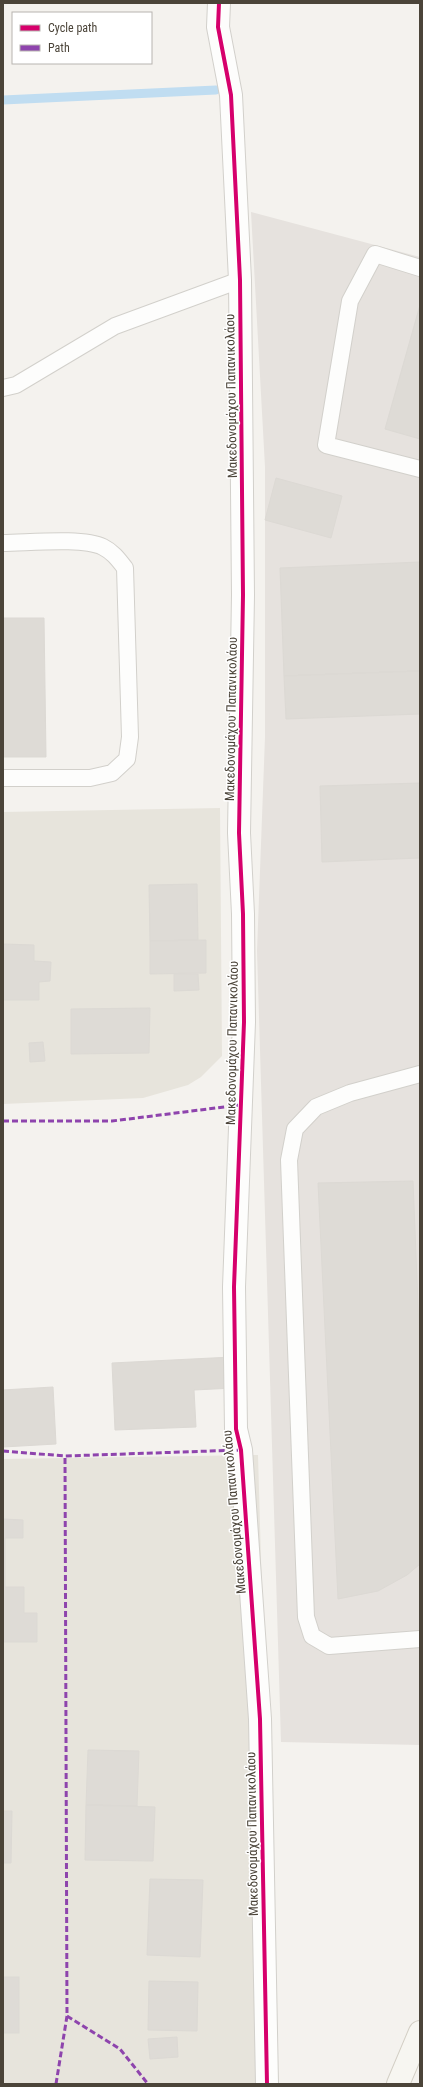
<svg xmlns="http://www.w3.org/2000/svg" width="423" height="2087" font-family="'Roboto Condensed',sans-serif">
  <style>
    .residential { fill: #e7e4dc }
    .industrial { fill: #e6e2de }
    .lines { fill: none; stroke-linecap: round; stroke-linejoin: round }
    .stream { stroke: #c0ddf1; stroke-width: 9 }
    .building { fill: #dedbd6; stroke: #dcd9d4 }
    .lane-casing { stroke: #d2d0cb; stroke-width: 18 }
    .street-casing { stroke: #d2d0cb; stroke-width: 24 }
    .secondary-casing { stroke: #d3cfc5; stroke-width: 24 }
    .lane { stroke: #fdfdfc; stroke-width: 16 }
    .street { stroke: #fdfdfc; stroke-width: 22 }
    .secondary { stroke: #f7f6f1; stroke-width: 22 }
    .quiet { stroke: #8e44ad; stroke-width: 3; stroke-dasharray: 6 3; stroke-linecap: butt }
    .cycleway-casing { stroke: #fff; stroke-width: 6 }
    .cycleway { stroke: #d6006c; stroke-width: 4 }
    .labels { text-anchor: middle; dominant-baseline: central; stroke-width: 3; stroke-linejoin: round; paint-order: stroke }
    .street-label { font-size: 13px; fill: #4b4439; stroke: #fff }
  </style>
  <rect width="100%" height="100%" fill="#f4f2ee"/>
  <g class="residential">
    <polygon points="220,808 222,1056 201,1077 188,1085 143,1098 3,1104 3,812"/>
    <polygon points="258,1455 276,2084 3,2084 3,1459"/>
  </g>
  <polygon class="industrial" points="251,212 420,257 420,1745 281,1742 257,951 265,737 265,467"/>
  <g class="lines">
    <polyline class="stream" points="3,100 216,90"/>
  </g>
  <g class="building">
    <polygon points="420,305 420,439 385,429"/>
    <polygon points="276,478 342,496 331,538 265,520"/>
    <polygon points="420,562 420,671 284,676 280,568"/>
    <polygon points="3,618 44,618 46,757 3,757"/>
    <polygon points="420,671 420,714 286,719 284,676"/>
    <polygon points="420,783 420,858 322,862 320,786"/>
    <polygon points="197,884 198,940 150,941 149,885"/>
    <polygon points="206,940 206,973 150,974 150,941"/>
    <polygon points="3,944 34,945 34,961 51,962 50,981 39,982 39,1000 3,1000"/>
    <polygon points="174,974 198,974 199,990 174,991"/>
    <polygon points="150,1008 149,1053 71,1054 71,1009"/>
    <polygon points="43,1042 45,1061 30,1062 29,1043"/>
    <polygon points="413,1181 420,1353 420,1564 407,1575 378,1591 338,1599 318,1183"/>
    <polygon points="232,1357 234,1388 194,1390 196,1427 115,1430 112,1363"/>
    <polygon points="53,1387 56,1444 3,1447 3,1390"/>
    <polygon points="3,1519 23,1520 23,1538 5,1538 5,1587 24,1587 24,1613 37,1613 37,1642 3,1642"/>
    <polygon points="88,1750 139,1751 137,1806 86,1805"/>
    <polygon points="86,1805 155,1807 153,1861 85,1860"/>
    <polygon points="3,1811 12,1811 11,1863 3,1863"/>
    <polygon points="150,1879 203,1880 200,1957 147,1955"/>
    <rect x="3" y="1977" width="16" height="56"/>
    <polygon points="149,1981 198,1982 197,2031 148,2030"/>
    <polygon points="177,2037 178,2057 150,2059 148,2039"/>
  </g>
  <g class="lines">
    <defs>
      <g id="lane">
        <polyline points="420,268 375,254 350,301 326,445 420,469"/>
        <polyline points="3,388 16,385 115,326 240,280"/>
        <path d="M3,543C27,543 83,537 103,547C113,552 118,559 125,568L130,737L127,759L112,773L90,778H3"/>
        <polyline points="420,1074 350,1093 316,1107 295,1129 289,1160 306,1617 312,1636 329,1646 420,1639"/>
      </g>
      <polyline id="street" points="219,3 218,27 231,95 240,280 243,595 239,833 243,914 244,1022 234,1287 236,1429 241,1450 260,1719 267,2084"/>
      <polyline id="secondary" points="398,2084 420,2032"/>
    </defs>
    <use href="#lane" class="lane-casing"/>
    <use href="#street" class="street-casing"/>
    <use href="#secondary" class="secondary-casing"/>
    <use href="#lane" class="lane"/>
    <use href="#street" class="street"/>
    <use href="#secondary" class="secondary"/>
    <g class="quiet">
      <polyline points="3,1121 112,1121 240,1105"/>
      <polyline points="3,1451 65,1456 241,1450"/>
      <polyline points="67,2016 120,2049 148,2084"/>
      <polyline points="56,2084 67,2016 65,1456"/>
    </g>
    <defs>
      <polyline id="cycleway" points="219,3 218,27 231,95 240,280 243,595 239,833 243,914 244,1022 234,1287 236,1429 241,1450 260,1719 267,2084"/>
    </defs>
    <use href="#cycleway" class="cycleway-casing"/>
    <use href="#cycleway" class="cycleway"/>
  </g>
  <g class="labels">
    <g class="street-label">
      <text transform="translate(231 396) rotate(-91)">Μακεδονομάχου Παπανικολάου</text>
      <text transform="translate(231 719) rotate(-89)">Μακεδονομάχου Παπανικολάου</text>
      <text transform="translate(232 1043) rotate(-89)">Μακεδονομάχου Παπανικολάου</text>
      <text transform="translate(234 1512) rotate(-95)">Μακεδονομάχου Παπανικολάου</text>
      <text transform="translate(252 1834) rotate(-91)">Μακεδονομάχου Παπανικολάου</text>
    </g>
  </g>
  <rect width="423" height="2087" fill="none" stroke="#4b4439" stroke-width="8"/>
  <rect x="12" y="12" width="140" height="52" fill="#ffffff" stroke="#b7b4b0"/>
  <rect x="20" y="25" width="20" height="6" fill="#d6006c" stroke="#b7b4b0"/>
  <text x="48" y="32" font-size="12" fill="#4b4439">Cycle path</text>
  <rect x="20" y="45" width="20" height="6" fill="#8e44ad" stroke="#b7b4b0"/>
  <text x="48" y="52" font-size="12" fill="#4b4439">Path</text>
</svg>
